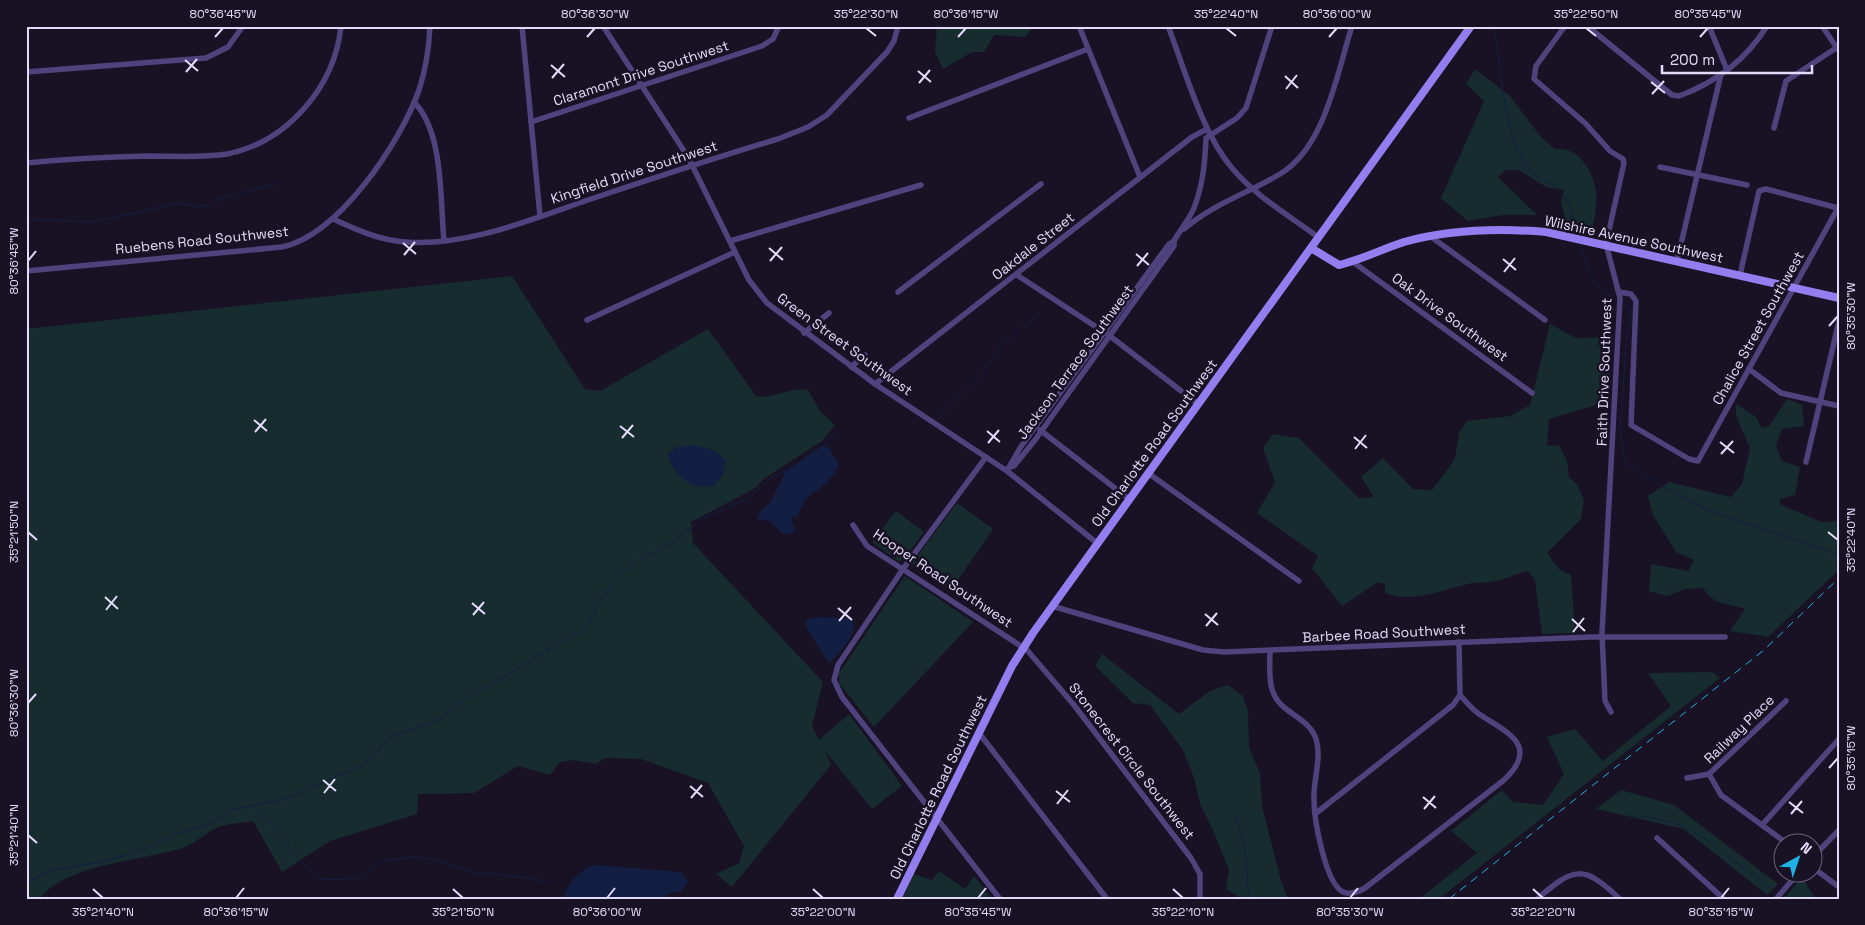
<svg xmlns="http://www.w3.org/2000/svg" width="1865" height="925" font-family="'Space Grotesk',sans-serif">
  <style>
    .green { fill: #162c2e }
    .water { fill: #131e43 }
    .lines { fill: none; stroke-linecap: round; stroke-linejoin: round }
    .stream { stroke: #131e43; stroke-width: 1 }
    .street { stroke: #4f437e; stroke-width: 5.5 }
    .secondary { stroke: #927eef; stroke-width: 8 }
    .rail { stroke: #1fb1e3; stroke-width: 1; stroke-dasharray: 8 6; stroke-linecap: butt }
    .ticks { fill: none; stroke: #e4dbfa; stroke-width: 2 }
    .labels { text-anchor: middle; dominant-baseline: central; stroke-width: 5; stroke-linejoin: round; paint-order: stroke }
    .street-label { font-size: 14px; fill: #e4dbfa; stroke: #191225 }
    .neatline { fill: none; stroke: #e4dbfa; stroke-width: 2 }
    .ticks-label { font-size: 12px; text-anchor: middle; fill: #e4dbfa }
  </style>
  <rect width="100%" height="100%" fill="#191225"/>
  <g class="green">
    <polygon points="937,26 1033,26 1033,27 1025,37 994,35 984,52 972,52 943,69 935,52"/>
    <path d="M1475,69L1510,96L1541,137L1555,149C1578,146 1594,171 1596,192C1598,206 1593,222 1591,236L1569,231L1561,203L1564,190L1546,187L1519,170H1505L1498,177L1537,215H1503L1468,221L1441,198L1484,101L1466,84Z"/>
    <path d="M512,276L585,389L600,391L708,329L756,396C772,400 788,387 808,390L820,411L835,425L822,441L765,478L754,489L691,522L693,543L823,682L812,726L819,740L849,714L902,786L872,809L825,751L831,765L732,887L716,874L739,863L744,846L708,783L641,759L605,758L596,764L573,760L560,762L550,775L518,766L474,793L418,794L417,814L330,841L282,872L253,821C243,823 232,823 222,826C208,830 196,844 182,848C144,861 64,864 40,899H26V329Z"/>
    <path d="M1550,324L1576,338L1610,337L1609,401L1549,419L1547,446L1559,445L1567,461L1569,477L1577,484L1584,500L1581,519L1547,553L1559,569L1571,575L1575,633L1542,634L1535,580L1528,571C1517,573 1506,579 1495,581C1488,583 1480,582 1472,583C1445,589 1412,604 1385,593V584L1378,582L1342,606L1312,568L1318,556L1257,513L1275,482L1263,448L1273,434L1299,438L1359,498L1374,497L1361,477L1383,458L1413,489L1432,490L1455,459L1459,433L1467,421L1510,416L1530,405Z"/>
    <path d="M1787,399L1802,405L1804,426L1782,429L1776,445L1782,461L1800,467L1795,495L1780,499V504L1821,522L1839,521V570L1768,637L1730,631L1745,609C1727,602 1715,607 1703,588L1685,589L1667,596L1649,591L1651,564L1688,571L1694,560L1676,552L1653,515L1648,496L1669,482L1731,497L1742,484L1750,448L1736,416V404L1756,417L1762,428L1769,426Z"/>
    <polygon points="957,503 993,529 951,590 912,563"/>
    <polygon points="896,511 924,532 903,560 898,561 872,542"/>
    <polygon points="905,576 973,622 874,727 839,683 839,673"/>
    <polygon points="1102,654 1179,714 1210,691 1228,685 1243,696 1248,711 1249,748 1260,773 1262,806 1281,881 1288,899 1242,899 1226,889 1229,870 1215,835 1200,804 1194,778 1183,750 1150,705 1133,703 1095,666"/>
    <polygon points="1712,672 1720,678 1439,899 1419,899 1477,853 1451,831 1502,790 1513,802 1543,805 1564,774 1547,737 1575,729 1603,761 1671,706 1648,673"/>
    <polygon points="1621,790 1674,805 1778,884 1767,895 1684,829 1596,809"/>
    <polygon points="939,871 965,889 974,876 992,899 902,899 914,874 932,880"/>
    <polygon points="1802,878 1816,899 1783,899"/>
  </g>
  <g class="water">
    <path d="M695,445L713,450L726,460L723,475L715,485C693,492 671,475 668,453L677,447Z"/>
    <polygon points="822,446 829,447 839,466 828,482 805,499 798,515 791,518 795,529 792,533 784,535 770,521 758,520 758,515 771,501 786,471"/>
    <path d="M811,617L849,618L853,621C858,636 839,653 829,663L806,627V622Z"/>
    <path d="M595,865L681,872L688,881L682,891L668,894L665,899H563C569,882 579,870 595,865Z"/>
  </g>
  <g class="lines">
    <g class="stream">
      <path d="M1493,26C1503,70 1501,119 1523,160C1535,182 1550,179 1563,194C1572,205 1571,220 1576,233"/>
      <polyline points="26,219 94,222 179,203 198,207 207,205 223,198 278,183"/>
      <path d="M1580,243C1592,272 1587,283 1617,300"/>
      <polyline points="1623,303 1630,308 1630,326 1627,336 1620,427 1623,454 1626,462 1643,475 1703,508 1839,555"/>
      <polyline points="941,413 980,375 1006,340 1041,313"/>
      <polyline points="823,446 837,430"/>
      <polyline points="600,600 620,574 638,560 668,545 704,518 747,499 772,477 786,471"/>
      <polyline points="252,806 269,822 304,865 321,879 353,880 387,860 416,857 435,860 478,874 495,874 547,881"/>
      <polyline points="1236,815 1245,848 1249,899"/>
      <path d="M1628,816C1665,816 1687,826 1717,847C1722,851 1726,856 1732,860C1747,870 1761,878 1774,892"/>
      <polyline points="26,883 48,871 107,861 145,849 177,833 206,826 233,809 282,800 363,765 375,755 389,737 440,719 469,696 504,677 556,644 581,632 590,623 598,603"/>
    </g>
    <g class="street">
      <polyline points="522,26 540,216"/>
      <polyline points="603,26 688,157 749,280 767,303 875,384 1007,471 1097,543"/>
      <polyline points="1079,26 1140,177"/>
      <path d="M1168,26C1185,70 1202,133 1232,168C1255,196 1290,216 1318,237"/>
      <polyline points="1565,26 1536,66 1534,79 1585,123 1610,151 1623,159 1624,163 1606,244 1620,298 1602,633 1605,701 1611,712"/>
      <path d="M1587,26L1672,95L1679,96C1717,82 1746,60 1767,26"/>
      <polyline points="1709,26 1727,70"/>
      <polyline points="1822,26 1839,51"/>
      <polyline points="26,72 206,58 228,47 243,26"/>
      <path d="M414,102C444,132 440,201 444,241"/>
      <polyline points="909,118 1088,49"/>
      <polyline points="531,122 762,46 773,39 779,26"/>
      <polyline points="1774,128 1786,81 1836,48"/>
      <path d="M26,163C67,159 107,157 148,156C174,156 201,158 227,154C288,142 335,86 341,26"/>
      <polyline points="1660,167 1747,185"/>
      <path d="M333,219C357,230 379,240 405,242C470,247 536,217 597,197C657,177 717,157 778,139L808,127L827,115L887,52L894,41L898,26"/>
      <path d="M1184,229C1213,204 1248,193 1280,174C1325,148 1337,73 1352,26"/>
      <polyline points="1430,236 1545,320"/>
      <polyline points="730,241 921,185"/>
      <polyline points="1677,261 1721,74"/>
      <polyline points="1353,262 1532,393"/>
      <path d="M26,271L282,247C338,236 401,142 419,90C426,69 429,48 430,26"/>
      <polyline points="1017,275 1110,336 1198,404"/>
      <polyline points="1740,275 1759,191 1766,189 1838,208"/>
      <polyline points="898,292 1041,184"/>
      <polyline points="1619,292 1631,294 1636,301 1631,425 1689,459 1698,461 1839,206"/>
      <polyline points="587,320 735,252"/>
      <polyline points="804,333 829,313"/>
      <polyline points="851,367 865,355"/>
      <polyline points="1749,369 1781,393 1839,406"/>
      <polyline points="875,384 1192,137 1207,129"/>
      <polyline points="1040,430 1129,499"/>
      <polyline points="986,457 903,569 838,665 834,680 842,697 1000,899"/>
      <polyline points="1806,462 1839,321"/>
      <path d="M1008,468L1014,466L1035,440L1174,246V241C1180,230 1189,220 1194,208C1203,185 1205,162 1206,138L1237,118L1246,108L1272,26"/>
      <polyline points="1008,469 1020,448 1169,244 1174,241"/>
      <polyline points="1148,473 1299,581"/>
      <polyline points="853,525 867,546 1027,650 1074,705 1191,858 1200,874 1200,899"/>
      <polyline points="1052,606 1203,650 1224,652 1591,637 1725,637"/>
      <path d="M1270,651C1270,663 1268,680 1273,692C1280,713 1309,717 1316,739C1322,757 1313,781 1314,799C1314,819 1325,883 1343,892C1350,895 1358,892 1365,888L1504,780C1541,745 1506,732 1479,714C1472,709 1466,702 1460,695L1459,642"/>
      <polyline points="979,733 1107,899"/>
      <polyline points="1709,774 1786,701"/>
      <polyline points="1687,778 1709,774 1721,795 1785,842"/>
      <polyline points="1315,814 1453,705 1460,695"/>
      <polyline points="1762,825 1839,739"/>
      <polyline points="1657,838 1724,899"/>
      <polyline points="1812,858 1839,830"/>
      <polyline points="1812,867 1839,887"/>
      <path d="M1537,899C1574,867 1583,864 1620,899"/>
      <polyline points="1776,899 1799,872"/>
    </g>
    <g class="secondary">
      <path d="M1311,248L1339,265C1361,260 1382,249 1404,242C1451,229 1498,228 1546,232L1839,298"/>
      <polyline points="897,899 1012,666 1033,633 1471,26"/>
    </g>
    <polyline class="rail" points="1449,899 1764,650 1839,578"/>
  </g>
  <path class="ticks" d="M866,28L876,36M1226,28L1236,36M1586,28L1596,36M215,37L223,28M587,37L595,28M958,37L966,28M1329,37L1337,28M1700,37L1708,28M185,60L198,71M551,65L565,77M918,71L931,82M186,72L197,59M1285,76L1298,88M552,78L564,64M1651,82L1665,93M919,83L930,70M1286,89L1297,75M1652,94L1664,81M403,243L416,254M769,248L783,260M1136,254L1149,265M404,255L415,242M1503,259L1516,270M28,261L36,251M770,261L782,247M1137,266L1148,253M1504,272L1515,258M1829,326L1838,316M254,420L267,431M620,426L634,437M987,431L1000,442M255,432L266,419M1354,437L1367,448M622,438L633,425M1720,442L1734,453M988,443L999,430M1355,449L1366,435M1721,454L1733,441M28,532L37,540M1828,532L1838,540M105,597L118,609M472,603L485,614M838,608L852,620M106,610L117,596M1205,614L1218,625M473,615L484,602M1572,619L1585,631M839,621L851,607M1206,626L1217,613M1573,632L1584,618M28,703L36,694M1829,768L1838,758M323,780L336,791M690,786L703,797M1056,791L1070,802M324,793L335,779M1423,797L1436,808M691,798L702,785M1789,802L1803,813M1057,804L1068,790M1424,809L1435,796M1791,814L1802,801M28,835L37,843M93,889L103,898M453,889L463,898M813,889L823,898M1173,889L1183,898M1533,889L1543,898M236,898L244,888M607,898L615,888M978,898L986,888M1350,898L1358,888M1721,898L1729,888"/>
  <g class="labels">
    <g class="street-label">
      <text transform="translate(641 73) rotate(-18)">Claramont Drive Southwest</text>
      <text transform="translate(634 172) rotate(-18)">Kingfield Drive Southwest</text>
      <text transform="translate(1634 239) rotate(12)">Wilshire Avenue Southwest</text>
      <text transform="translate(202 240) rotate(-6)">Ruebens Road Southwest</text>
      <text transform="translate(1033 246) rotate(-38)">Oakdale Street</text>
      <text transform="translate(1450 317) rotate(36)">Oak Drive Southwest</text>
      <text transform="translate(1758 328) rotate(-61)">Chalice Street Southwest</text>
      <text transform="translate(845 344) rotate(36)">Green Street Southwest</text>
      <text transform="translate(1075 362) rotate(-54)">Jackson Terrace Southwest</text>
      <text transform="translate(1604 372) rotate(-88)">Faith Drive Southwest</text>
      <text transform="translate(1154 443) rotate(-54)">Old Charlotte Road Southwest</text>
      <text transform="translate(943 578) rotate(34)">Hooper Road Southwest</text>
      <text transform="translate(1384 633) rotate(-3)">Barbee Road Southwest</text>
      <text transform="translate(1739 729) rotate(-44)">Railway Place</text>
      <text transform="translate(1132 761) rotate(52)">Stonecrest Circle Southwest</text>
      <text transform="translate(938 787) rotate(-64)">Old Charlotte Road Southwest</text>
    </g>
  </g>
  <rect width="1865" height="925" fill="none" stroke="#191225" stroke-width="55"/>
  <g transform="translate(1798 858) rotate(40)"><circle r="24" fill="#191225" stroke="#6a627a"/>
  <path d="M0-4L9 19L0 12L-9 19Z" fill="#1fb1e3"/>
  <text y="-8" font-size="14" font-weight="bold" text-anchor="middle" fill="#e4dbfa">N</text>
  </g>
  <path d="M1662 65v8h150v-8" fill="none" stroke="#e4dbfa" stroke-width="2.5"/>
  <text x="1670" y="65" font-size="15" fill="#e4dbfa" stroke="#191225" stroke-width="4" paint-order="stroke">200 m</text>
  <rect x="28" y="28" width="1810" height="870" class="neatline"/>
  <g class="ticks-label">
    <text x="223" y="18">80°36'45"W</text>
    <text x="595" y="18">80°36'30"W</text>
    <text x="866" y="18">35°22'30"N</text>
    <text x="966" y="18">80°36'15"W</text>
    <text x="1226" y="18">35°22'40"N</text>
    <text x="1337" y="18">80°36'00"W</text>
    <text x="1586" y="18">35°22'50"N</text>
    <text x="1708" y="18">80°35'45"W</text>
    <text transform="translate(14 261) rotate(-90)" y="4">80°36'45"W</text>
    <text transform="translate(1851 316) rotate(-90)" y="4">80°35'30"W</text>
    <text transform="translate(14 532) rotate(-90)" y="4">35°21'50"N</text>
    <text transform="translate(1851 540) rotate(-90)" y="4">35°22'40"N</text>
    <text transform="translate(14 703) rotate(-90)" y="4">80°36'30"W</text>
    <text transform="translate(1851 758) rotate(-90)" y="4">80°35'15"W</text>
    <text transform="translate(14 835) rotate(-90)" y="4">35°21'40"N</text>
    <text x="103" y="916">35°21'40"N</text>
    <text x="236" y="916">80°36'15"W</text>
    <text x="463" y="916">35°21'50"N</text>
    <text x="607" y="916">80°36'00"W</text>
    <text x="823" y="916">35°22'00"N</text>
    <text x="978" y="916">80°35'45"W</text>
    <text x="1183" y="916">35°22'10"N</text>
    <text x="1350" y="916">80°35'30"W</text>
    <text x="1543" y="916">35°22'20"N</text>
    <text x="1721" y="916">80°35'15"W</text>
  </g>
</svg>
